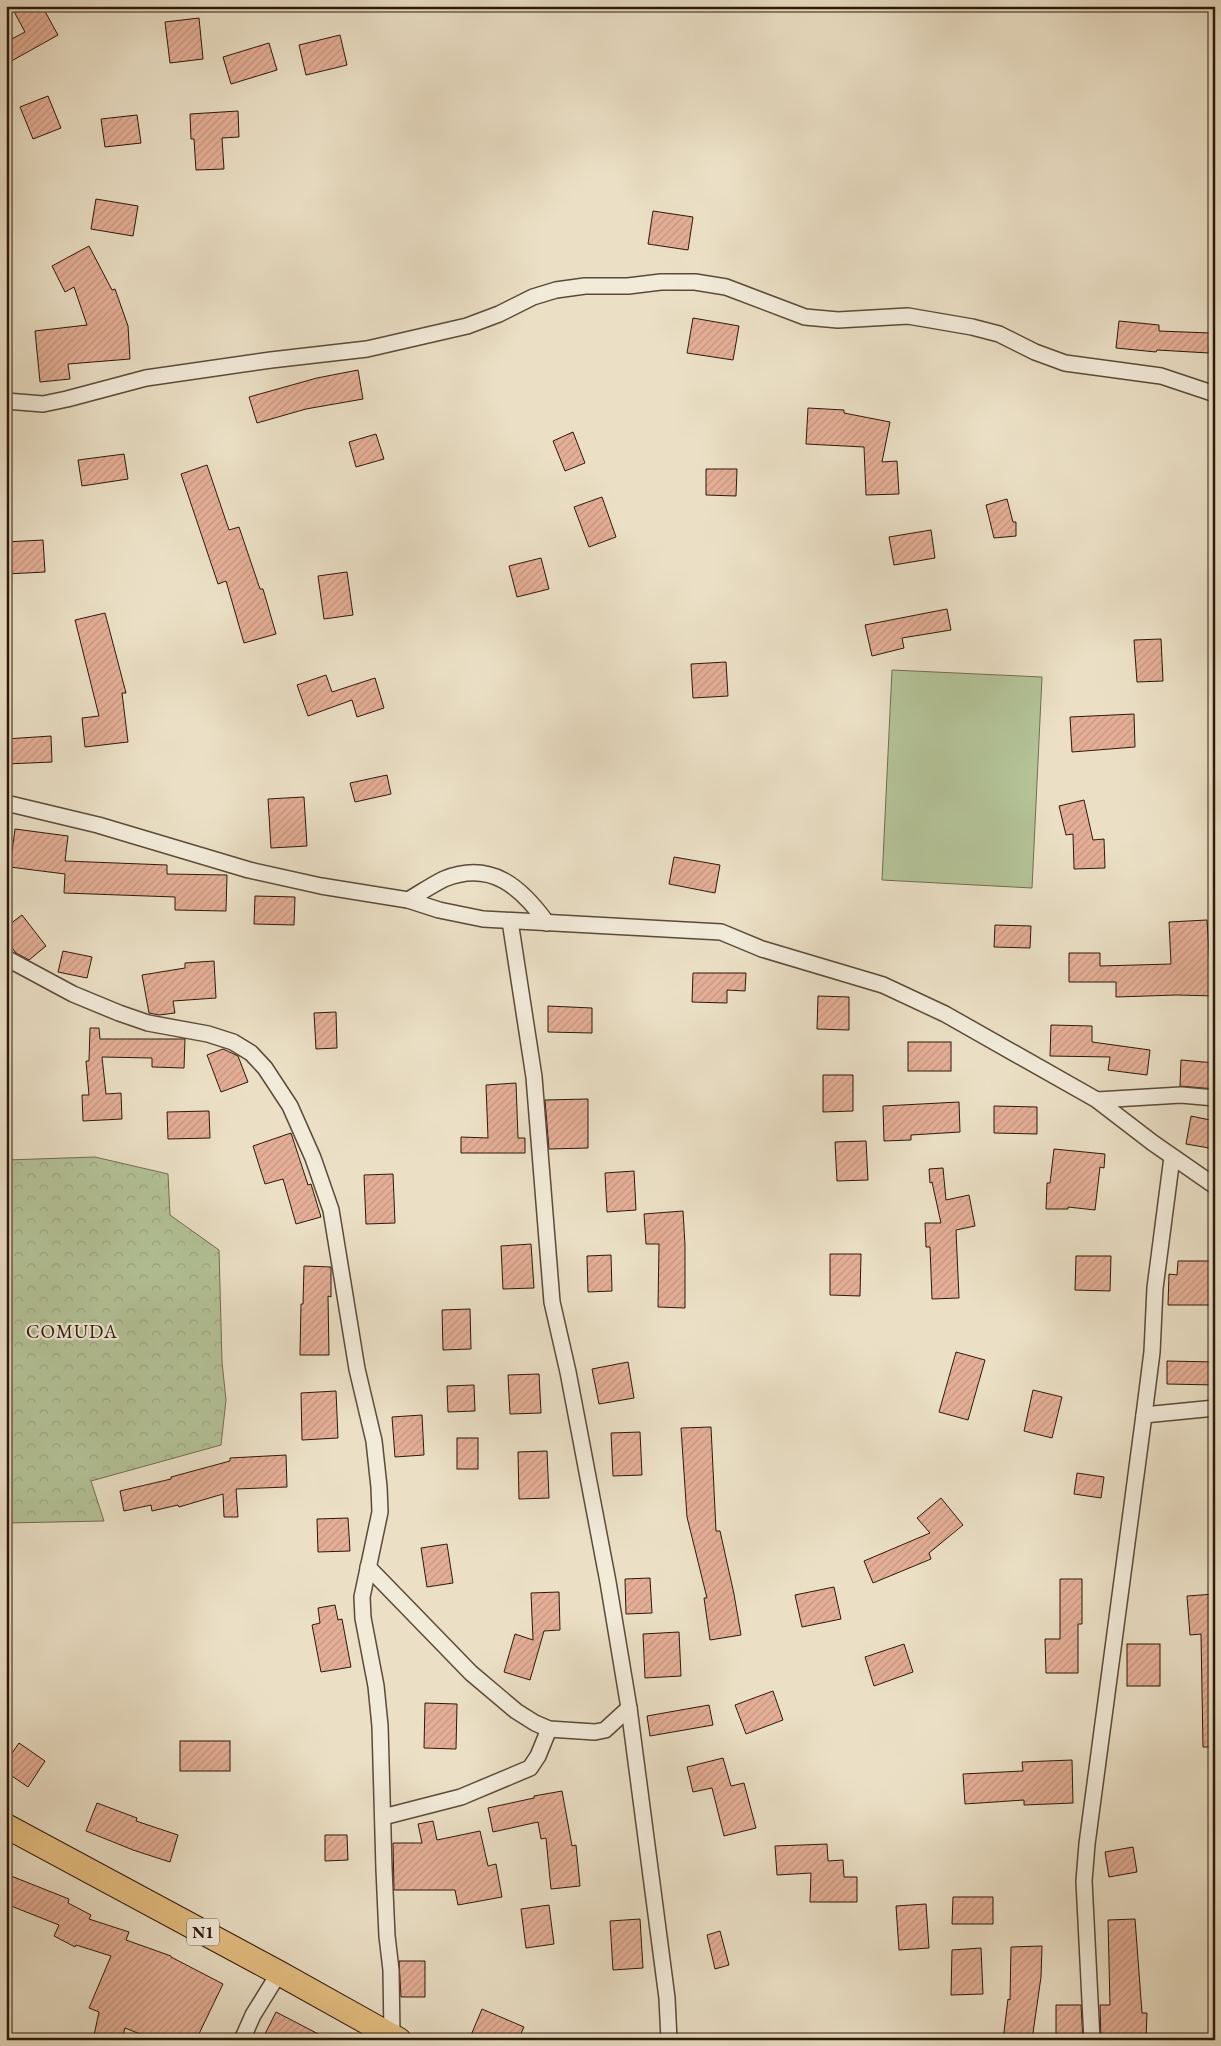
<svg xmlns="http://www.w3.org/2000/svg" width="1221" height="2046" font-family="'EB Garamond',serif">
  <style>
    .forest { fill: url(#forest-crowns); stroke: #706e50 }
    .garden { fill: #b4c398; stroke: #706e50 }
    .building { fill: url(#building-hatch); stroke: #2d1809 }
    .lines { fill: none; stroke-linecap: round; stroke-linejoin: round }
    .street-casing { stroke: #5c4a38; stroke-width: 18 }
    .primary-casing { stroke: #2d1809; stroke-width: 26 }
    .street { stroke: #f2ebda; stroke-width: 15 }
    .primary { stroke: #e6c083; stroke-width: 24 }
    .labels { text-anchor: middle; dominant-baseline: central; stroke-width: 4.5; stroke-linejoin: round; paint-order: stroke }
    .shield { fill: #f2ebda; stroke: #685748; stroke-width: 1 }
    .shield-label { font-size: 16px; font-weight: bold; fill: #2d1809 }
    .neighbourhood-label { font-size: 19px; letter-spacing: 1px; fill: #2d1809; stroke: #f2ebda }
  </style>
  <defs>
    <pattern id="forest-crowns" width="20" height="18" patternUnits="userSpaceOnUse" patternTransform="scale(1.25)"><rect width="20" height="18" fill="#b4c398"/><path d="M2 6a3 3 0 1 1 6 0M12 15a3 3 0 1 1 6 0" fill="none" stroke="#9ba782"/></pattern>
    <pattern id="building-hatch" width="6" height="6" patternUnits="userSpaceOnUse" patternTransform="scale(1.25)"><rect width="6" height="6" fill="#e5af97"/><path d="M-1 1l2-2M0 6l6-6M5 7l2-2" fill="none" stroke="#c59681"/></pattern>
  </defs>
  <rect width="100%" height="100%" fill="#ebe0c6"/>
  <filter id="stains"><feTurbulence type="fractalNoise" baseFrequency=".004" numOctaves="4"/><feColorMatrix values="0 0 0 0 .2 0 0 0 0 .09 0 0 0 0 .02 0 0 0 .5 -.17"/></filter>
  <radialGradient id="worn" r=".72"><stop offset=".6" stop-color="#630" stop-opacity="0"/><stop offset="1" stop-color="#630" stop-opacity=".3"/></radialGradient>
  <polygon class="forest" points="95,1157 168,1174 170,1215 219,1250 222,1362 226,1400 221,1445 91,1481 104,1521 6,1523 12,1481 6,1472 6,1160"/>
  <polygon class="garden" points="892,670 1042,677 1032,888 882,880"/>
  <g class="building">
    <polygon points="11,6 42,6 58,35 6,64 6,42 25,32"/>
    <polygon points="199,18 203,59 170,63 165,22"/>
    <polygon points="340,35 347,65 306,75 299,45"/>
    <polygon points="269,43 277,70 231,84 223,57"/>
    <polygon points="48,96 61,128 33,139 20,107"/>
    <polygon points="238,111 239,137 222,138 224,169 196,170 194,139 191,139 190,114"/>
    <polygon points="137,115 141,143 105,147 101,119"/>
    <polygon points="96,199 138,206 133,236 91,229"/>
    <polygon points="653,211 693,217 688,250 648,244"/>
    <polygon points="89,246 112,290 115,289 128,326 130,359 68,364 70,379 40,382 35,331 87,325 74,287 65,292 52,266"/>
    <polygon points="693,318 739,326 733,360 687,353"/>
    <polygon points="1119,321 1159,325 1159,331 1210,333 1209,353 1157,350 1156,352 1116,348"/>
    <polygon points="358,370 363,399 306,409 257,423 249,397 317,378"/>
    <polygon points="808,408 844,410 844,413 890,422 882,462 897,461 899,494 866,495 864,447 806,444"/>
    <polygon points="573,432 585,463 565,471 553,441"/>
    <polygon points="376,434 384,459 356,467 349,442"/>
    <polygon points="124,454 128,479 82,486 78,460"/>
    <polygon points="207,465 229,530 239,527 260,589 263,589 276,634 244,643 226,581 218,584 181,474"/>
    <polygon points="706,469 737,469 736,496 706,495"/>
    <polygon points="602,497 616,537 589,547 574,507"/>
    <polygon points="1007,499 1013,522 1016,522 1016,536 994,538 986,505"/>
    <polygon points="931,530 935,558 894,565 889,537"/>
    <polygon points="43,540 45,572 6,574 6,542"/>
    <polygon points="541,558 549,589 517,597 509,566"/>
    <polygon points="347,572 353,615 324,619 318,576"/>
    <polygon points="947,609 951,630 902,638 904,648 872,656 865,625"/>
    <polygon points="105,613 126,693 122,693 128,742 85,747 82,718 99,716 75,620"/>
    <polygon points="1161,639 1163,681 1137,682 1134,640"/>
    <polygon points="726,662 728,696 693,698 691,664"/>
    <polygon points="326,675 332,692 375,678 384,708 357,717 352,700 308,716 297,685"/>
    <polygon points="1134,714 1135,747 1072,752 1070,717"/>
    <polygon points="51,736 52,762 6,764 6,739"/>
    <polygon points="387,775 391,794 355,802 350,783"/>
    <polygon points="304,797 307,846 271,848 268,799"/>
    <polygon points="1084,800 1093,840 1104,839 1105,868 1074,869 1073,834 1066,835 1059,806"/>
    <polygon points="15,829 68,836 65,861 167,865 167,874 227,875 226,911 175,910 175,897 64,893 65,874 10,867"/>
    <polygon points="674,857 720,865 715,893 669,884"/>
    <polygon points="255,896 295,897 294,925 254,924"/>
    <polygon points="22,915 46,946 29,960 16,953 6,940 6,927"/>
    <polygon points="1207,920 1210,968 1215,968 1215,996 1177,995 1116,997 1116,982 1069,982 1069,953 1100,953 1100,966 1171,964 1169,922"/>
    <polygon points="995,925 1031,926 1030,948 994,947"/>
    <polygon points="63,951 92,957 87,978 58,972"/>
    <polygon points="214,961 216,998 173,1001 175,1013 159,1015 149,1013 142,975 185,968 185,963"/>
    <polygon points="693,973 746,973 745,991 727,990 727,1003 692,1002"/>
    <polygon points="818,996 849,997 849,1030 817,1029"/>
    <polygon points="548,1006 592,1008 592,1033 548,1032"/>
    <polygon points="336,1012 337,1048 316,1049 314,1013"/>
    <polygon points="1051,1025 1092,1026 1092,1042 1150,1050 1147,1075 1108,1070 1110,1057 1050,1056"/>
    <polygon points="90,1028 99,1028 100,1039 185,1039 184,1068 152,1067 152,1058 102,1057 106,1094 121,1093 122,1119 83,1121 82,1095 89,1095 86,1061 89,1061"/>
    <rect x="908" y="1042" width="43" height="29"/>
    <polygon points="223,1049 238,1056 248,1082 221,1092 207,1055"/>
    <polygon points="1181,1060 1215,1063 1215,1089 1180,1086"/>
    <polygon points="823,1075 853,1075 853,1111 823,1112"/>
    <polygon points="516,1083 518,1138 525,1138 525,1153 461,1153 461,1137 488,1138 486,1085"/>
    <polygon points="588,1099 588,1148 549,1149 545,1100"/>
    <polygon points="959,1102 960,1132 911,1135 911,1140 884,1141 883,1106"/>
    <polygon points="994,1106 1037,1107 1037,1134 994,1133"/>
    <polygon points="209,1111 210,1138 168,1139 167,1112"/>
    <polygon points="1191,1116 1215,1121 1215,1149 1186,1144"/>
    <polygon points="291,1133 308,1185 311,1184 321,1217 296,1224 283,1179 265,1184 253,1146"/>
    <polygon points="866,1141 868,1180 837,1181 835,1142"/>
    <polygon points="1054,1149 1105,1154 1104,1168 1100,1167 1095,1210 1068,1207 1068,1209 1046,1209 1047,1183 1050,1183"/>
    <polygon points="943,1168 946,1200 969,1195 975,1226 956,1230 959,1298 932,1299 930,1247 926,1247 925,1223 941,1223 932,1182 930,1183 929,1169"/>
    <polygon points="634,1171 636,1210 607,1212 605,1173"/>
    <polygon points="393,1174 395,1223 366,1224 364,1175"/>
    <polygon points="683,1211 685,1245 685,1308 658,1307 659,1244 646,1244 644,1214"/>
    <polygon points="531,1244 534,1288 503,1289 501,1246"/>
    <polygon points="830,1254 861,1254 860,1296 830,1295"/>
    <polygon points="611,1255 612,1291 588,1292 587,1256"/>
    <polygon points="1076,1256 1111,1256 1110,1291 1075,1290"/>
    <polygon points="1178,1261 1210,1261 1210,1305 1168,1305 1169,1274 1177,1275"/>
    <polygon points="304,1266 331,1267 331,1297 328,1296 329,1355 300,1355 301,1304 303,1304"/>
    <polygon points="470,1309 471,1349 443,1350 442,1310"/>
    <polygon points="956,1352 985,1360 968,1420 939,1412"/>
    <polygon points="1167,1361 1215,1362 1215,1385 1167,1384"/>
    <polygon points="628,1362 634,1398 599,1404 592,1369"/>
    <polygon points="539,1374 541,1413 510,1414 508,1375"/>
    <polygon points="474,1385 475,1411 448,1412 447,1386"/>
    <polygon points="1033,1390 1062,1397 1052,1438 1024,1431"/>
    <polygon points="336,1391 338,1438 302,1440 301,1393"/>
    <polygon points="422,1415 424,1455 395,1457 392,1417"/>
    <polygon points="711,1427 716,1531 720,1531 734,1594 741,1635 710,1640 704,1598 707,1598 687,1517 681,1428"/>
    <polygon points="640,1432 642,1475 613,1476 611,1433"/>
    <rect x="457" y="1438" width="21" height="31"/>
    <polygon points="547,1451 549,1498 519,1499 518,1452"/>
    <polygon points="286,1455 287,1487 236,1489 238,1517 224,1517 223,1494 179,1507 178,1505 152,1511 151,1505 124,1511 120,1491 171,1479 171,1477 230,1461 230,1458"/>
    <polygon points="1077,1473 1104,1477 1101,1498 1074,1494"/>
    <polygon points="941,1498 963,1525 929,1553 931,1559 873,1583 864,1561 930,1533 917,1518"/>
    <polygon points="348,1518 350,1551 318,1552 317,1519"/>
    <polygon points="447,1544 453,1583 427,1587 421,1548"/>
    <polygon points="650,1578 652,1613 626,1614 625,1579"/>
    <polygon points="1060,1579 1082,1579 1082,1624 1078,1624 1078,1673 1046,1673 1045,1639 1060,1639"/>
    <polygon points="834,1587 841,1619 802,1627 795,1595"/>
    <polygon points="559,1592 560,1630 544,1631 530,1680 504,1672 515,1634 533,1640 531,1593"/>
    <polygon points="1215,1594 1215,1747 1203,1747 1201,1634 1190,1635 1187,1596"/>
    <polygon points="335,1605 338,1620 342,1619 351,1667 321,1672 312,1625 320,1623 318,1608"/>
    <polygon points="679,1632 681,1676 645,1678 643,1634"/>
    <polygon points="904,1644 913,1672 874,1686 865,1657"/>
    <rect x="1127" y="1644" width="33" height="42"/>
    <polygon points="773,1691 783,1720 746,1734 735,1705"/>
    <polygon points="425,1703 457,1704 456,1749 424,1748"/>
    <polygon points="709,1705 713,1725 650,1736 647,1716"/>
    <rect x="180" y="1741" width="50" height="30"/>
    <polygon points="19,1743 45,1761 28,1787 6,1772 6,1762"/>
    <polygon points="723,1758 731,1786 744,1783 756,1828 724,1836 712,1788 693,1792 687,1767"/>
    <polygon points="1072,1760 1073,1803 1024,1805 1024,1800 965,1804 963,1774 1023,1771 1022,1762"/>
    <polygon points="562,1791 572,1846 576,1845 580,1886 551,1889 546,1838 541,1839 538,1822 493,1832 488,1808 534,1798 534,1796"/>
    <polygon points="97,1803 137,1818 136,1821 178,1835 170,1862 133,1850 86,1831"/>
    <polygon points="433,1821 437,1840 480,1831 488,1866 496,1864 502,1897 458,1905 455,1890 394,1890 393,1843 422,1843 418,1824"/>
    <polygon points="325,1835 347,1835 348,1860 325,1861"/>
    <polygon points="827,1844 828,1861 843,1860 844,1877 857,1877 857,1902 810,1902 811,1873 777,1875 775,1846"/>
    <polygon points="1133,1847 1137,1872 1109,1877 1105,1852"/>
    <polygon points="6,1874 69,1899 68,1903 91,1915 89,1919 129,1932 126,1940 171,1956 171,1957 223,1984 196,2040 155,2040 125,2028 122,2040 93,2040 99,2012 89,2008 111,1956 76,1945 75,1947 54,1936 59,1925 6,1904"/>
    <polygon points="953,1897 993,1897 993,1924 952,1924"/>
    <polygon points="926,1904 929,1948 899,1950 896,1906"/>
    <polygon points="549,1905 554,1944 526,1948 521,1909"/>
    <polygon points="640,1919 643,1968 613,1970 610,1921"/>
    <polygon points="1135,1919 1142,2013 1147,2013 1146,2040 1101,2040 1100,2005 1110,2005 1108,1920"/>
    <polygon points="720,1931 729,1965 715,1969 707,1935"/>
    <polygon points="1042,1946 1041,1977 1032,2040 1003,2040 1008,1999 1010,2000 1011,1947"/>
    <polygon points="981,1948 983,1994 951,1995 952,1950"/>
    <polygon points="399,1961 425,1961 425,1997 401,1997"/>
    <polygon points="1056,2005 1081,2005 1083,2040 1056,2040"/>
    <polygon points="482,2009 524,2027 518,2040 469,2040"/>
    <polygon points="276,2012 330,2040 262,2040"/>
  </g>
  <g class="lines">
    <defs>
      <g id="street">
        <polyline points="6,401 43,404 67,399 146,378 271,360 367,349 467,326 499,314 533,297 556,290 585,286 628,286 661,282 695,282 726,287 805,317 838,320 908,316 972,327 999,334 1035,352 1065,363 1161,376 1215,394"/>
        <polyline points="6,803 98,825 249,870 321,886 408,900 439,910 483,919 721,932 762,949 883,985 945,1014 1097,1100 1153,1143 1215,1186"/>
        <path d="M408,900C420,893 432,885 444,879C491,860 521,887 547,923"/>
        <polyline points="510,921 534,1077 552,1302 568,1372 608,1582 629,1708 667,1998 669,2040"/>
        <polyline points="6,958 73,994 119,1013 148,1023 208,1034 233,1042 251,1053 265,1068 290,1106 313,1158 331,1210 357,1369 374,1441 379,1487 380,1512 362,1597 363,1618 376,1686 380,1726 384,1869 387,1936 391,1970 392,2035"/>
        <polyline points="1097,1100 1181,1095 1215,1098"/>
        <polyline points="1144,1415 1215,1408"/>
        <polyline points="368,1567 471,1673 516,1711 535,1723 549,1729 595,1732 605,1730 629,1708"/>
        <polyline points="383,1817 461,1797 530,1768 538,1756 549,1729"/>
        <polyline points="242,2040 253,2015 279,1973"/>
        <polyline points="1092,2040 1084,1881 1087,1844 1144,1415 1152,1352 1155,1288 1172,1157"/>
      </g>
      <polyline id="primary" points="6,1826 279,1973 399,2040"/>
    </defs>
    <use href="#street" class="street-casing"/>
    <use href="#primary" class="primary-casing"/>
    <use href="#street" class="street"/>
    <use href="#primary" class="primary"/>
  </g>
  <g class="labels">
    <rect class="shield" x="187" y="1918.5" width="32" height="27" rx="4"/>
    <g class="shield-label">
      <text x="203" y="1932">N1</text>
    </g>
    <g class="neighbourhood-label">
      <text x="72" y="1331">COMUDA</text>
    </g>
  </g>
  <rect width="1221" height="2046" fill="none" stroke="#ebe0c6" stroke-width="25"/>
  <rect x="8" y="8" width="1206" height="2031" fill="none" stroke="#2d1809" stroke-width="2.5"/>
  <rect x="12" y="12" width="1196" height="2021" fill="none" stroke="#2d1809"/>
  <rect width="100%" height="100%" filter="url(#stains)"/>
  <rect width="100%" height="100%" fill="url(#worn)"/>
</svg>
